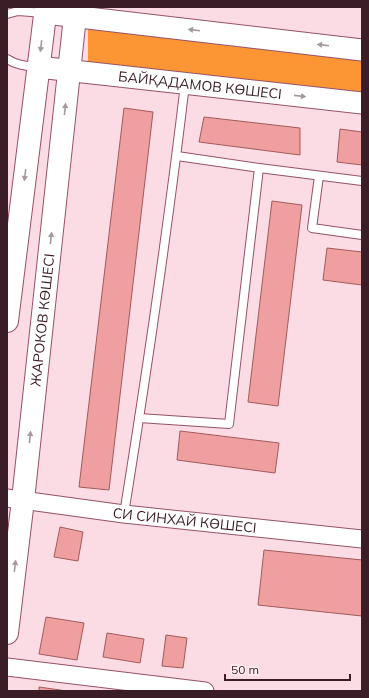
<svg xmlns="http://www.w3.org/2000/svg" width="369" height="698" font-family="Mulish,sans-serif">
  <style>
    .forest { fill: #fc9634 }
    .building { fill: #ef9f9f; stroke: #a25b5c }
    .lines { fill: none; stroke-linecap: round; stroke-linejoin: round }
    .service-casing { stroke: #965269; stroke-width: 10 }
    .minor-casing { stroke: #965269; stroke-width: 19 }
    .tertiary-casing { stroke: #965269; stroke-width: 23 }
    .secondary-casing { stroke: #965269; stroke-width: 24 }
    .service { stroke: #fff; stroke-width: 8 }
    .minor { stroke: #fff; stroke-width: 17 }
    .tertiary { stroke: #fff; stroke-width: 21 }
    .secondary { stroke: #fff; stroke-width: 22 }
    .oneway { fill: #a6999e }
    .labels { text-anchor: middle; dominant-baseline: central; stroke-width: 3; stroke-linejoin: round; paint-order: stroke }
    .street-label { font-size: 14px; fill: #3a1d27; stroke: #fdedf1 }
  </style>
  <rect width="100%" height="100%" fill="#fbdbe4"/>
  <polygon class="forest" points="88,21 362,55 362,92 88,62"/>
  <g class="building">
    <polygon points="124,108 153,112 109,490 79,487"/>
    <polygon points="204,117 300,128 300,155 199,142"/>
    <polygon points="340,129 362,132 362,165 337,162"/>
    <polygon points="272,201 302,205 278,406 248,402"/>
    <polygon points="327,248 362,252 362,285 323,280"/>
    <polygon points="180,431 279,443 275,473 177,460"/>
    <polygon points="60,527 83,532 78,561 54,557"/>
    <polygon points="264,550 362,560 362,616 258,605"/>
    <polygon points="46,617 84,623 77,660 39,654"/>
    <polygon points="107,633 144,639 140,663 103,657"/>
    <polygon points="166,635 187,638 183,668 162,666"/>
    <polygon points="39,687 67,691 39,691"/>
  </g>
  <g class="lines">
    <defs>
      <g id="service">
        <polyline points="7,14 18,11 44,13"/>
        <path d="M7,59C16,65 26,66 37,67"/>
        <polyline points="177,156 259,168 362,181"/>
        <polyline points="319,176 312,228 362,235"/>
        <polyline points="139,418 229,424 259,168"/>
        <path d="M124,514C147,371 168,227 185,84"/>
      </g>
      <g id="minor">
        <path id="s1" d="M7,498L124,514L362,539"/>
        <polyline points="7,667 205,691"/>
      </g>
      <g id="tertiary">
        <polyline points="45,13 362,50"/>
        <path id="s2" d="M38,67L362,103"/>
      </g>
      <g id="secondary">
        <polyline points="7,321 46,7"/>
        <path id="s3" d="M7,633L23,500L76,7"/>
      </g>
    </defs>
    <use href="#service" class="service-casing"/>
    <use href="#minor" class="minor-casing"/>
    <use href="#tertiary" class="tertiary-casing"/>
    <use href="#secondary" class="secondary-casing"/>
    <use href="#service" class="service"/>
    <use href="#minor" class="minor"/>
    <use href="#tertiary" class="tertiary"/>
    <use href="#secondary" class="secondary"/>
  </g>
  <defs><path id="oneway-solid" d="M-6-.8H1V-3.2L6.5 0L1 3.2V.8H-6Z"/></defs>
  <g class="oneway">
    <use href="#oneway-solid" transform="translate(194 30) rotate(-173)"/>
    <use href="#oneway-solid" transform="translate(323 45) rotate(-173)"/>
    <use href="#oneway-solid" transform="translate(41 46) rotate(97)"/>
    <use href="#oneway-solid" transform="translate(300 96) rotate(6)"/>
    <use href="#oneway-solid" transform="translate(65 109) rotate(-84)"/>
    <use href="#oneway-solid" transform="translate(25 175) rotate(97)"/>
    <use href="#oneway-solid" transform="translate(51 238) rotate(-84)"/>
    <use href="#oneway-solid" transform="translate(30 437) rotate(-84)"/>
    <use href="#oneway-solid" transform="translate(15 566) rotate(-83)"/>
  </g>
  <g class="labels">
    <g class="street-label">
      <text stroke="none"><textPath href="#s2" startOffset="163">БАЙҚАДАМОВ КӨШЕСІ</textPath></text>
      <text stroke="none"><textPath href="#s3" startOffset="315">ЖАРОКОВ КӨШЕСІ</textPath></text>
      <text stroke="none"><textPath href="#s1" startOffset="179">СИ СИНХАЙ КӨШЕСІ</textPath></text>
    </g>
  </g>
  <rect width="369" height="698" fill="none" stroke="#3a1d27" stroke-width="16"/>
  <path d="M225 674v6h125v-6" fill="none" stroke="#3a1d27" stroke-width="2"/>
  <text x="231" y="674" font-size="12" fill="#3a1d27" stroke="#fdedf1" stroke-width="3" paint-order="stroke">50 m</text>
</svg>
